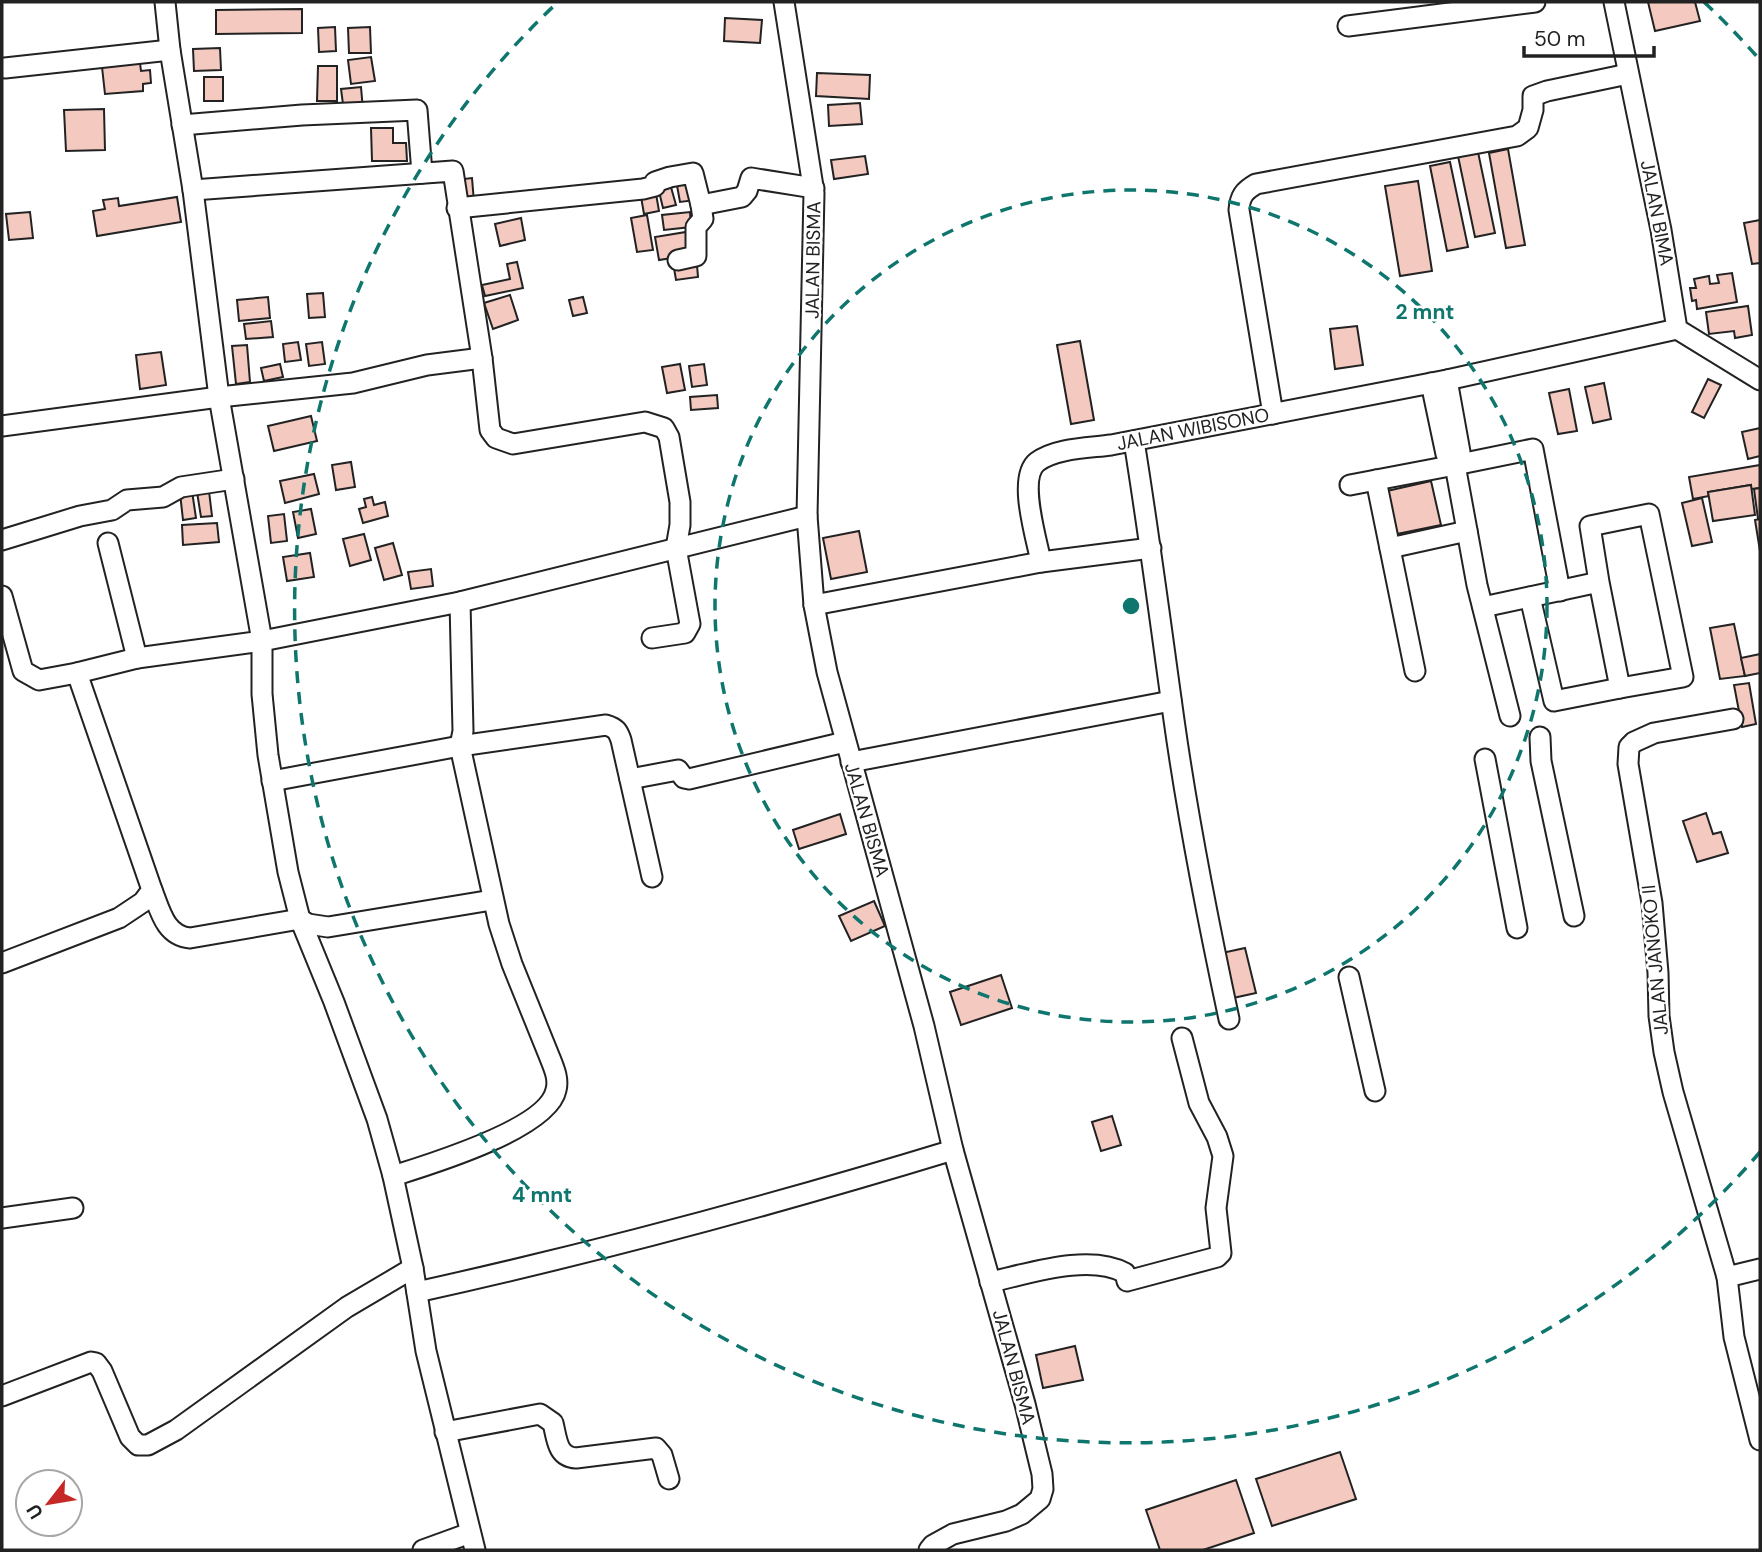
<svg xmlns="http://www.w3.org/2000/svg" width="1762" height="1552" font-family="'DM Sans',sans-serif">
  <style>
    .building { fill: #f3c9c0; stroke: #222; stroke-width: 2 }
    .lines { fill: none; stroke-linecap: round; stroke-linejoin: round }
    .minor-casing { stroke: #222; stroke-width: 23 }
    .minor { stroke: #fff; stroke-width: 19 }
    .ring { fill: none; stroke: #0f766e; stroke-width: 3.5; stroke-dasharray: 12 9 }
    .labels { text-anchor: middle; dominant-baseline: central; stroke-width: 5; stroke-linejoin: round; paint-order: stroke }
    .street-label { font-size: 19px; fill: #222; stroke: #fff }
    .centre { fill: #0f766e; stroke: #fff; stroke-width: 3.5 }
    .ring-label { font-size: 21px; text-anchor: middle; font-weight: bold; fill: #0f766e; stroke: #fff; stroke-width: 5; stroke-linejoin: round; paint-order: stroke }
  </style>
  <rect width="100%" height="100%" fill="#fff"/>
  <g class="building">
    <polygon points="1648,2 1695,2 1700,21 1655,31"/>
    <polygon points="302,9 302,33 216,34 216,10"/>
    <polygon points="725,18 762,20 760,43 724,41"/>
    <polygon points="335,27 336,51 319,52 318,28"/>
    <polygon points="370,27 371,53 349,53 348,28"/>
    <polygon points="220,48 221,70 194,71 193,49"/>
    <polygon points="371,57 375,81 351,84 348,60"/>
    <polygon points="140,63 141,71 150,70 151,83 143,84 143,91 105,94 102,67"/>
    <polygon points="318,66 337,66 337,101 317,101"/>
    <polygon points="817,73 870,75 869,99 816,96"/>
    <rect x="204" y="77" width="19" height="24"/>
    <polygon points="361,87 363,110 344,112 341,89"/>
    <polygon points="860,103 862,124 829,126 828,105"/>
    <polygon points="104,109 105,150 66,151 64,110"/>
    <polygon points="371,128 393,128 393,143 406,143 407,161 372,161"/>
    <polygon points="1508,149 1525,245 1506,248 1489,153"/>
    <polygon points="1478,152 1495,233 1475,237 1458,156"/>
    <polygon points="865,156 868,174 834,179 831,160"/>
    <polygon points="1450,162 1468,247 1447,251 1430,166"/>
    <polygon points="472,178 474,202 458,204 455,180"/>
    <polygon points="692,178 696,200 680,202 676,180"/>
    <polygon points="669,180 676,205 663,208 657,183"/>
    <polygon points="1418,181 1432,271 1400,276 1385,186"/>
    <polygon points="655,188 659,211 644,214 640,191"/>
    <polygon points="177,197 181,222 97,236 93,211 105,209 103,200 118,198 119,206"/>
    <polygon points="30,212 33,238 9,240 6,214"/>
    <polygon points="690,212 691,227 664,230 662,215"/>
    <polygon points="647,215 653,250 637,252 631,218"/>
    <polygon points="521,218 525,240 500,246 495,224"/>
    <polygon points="1760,220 1760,263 1752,264 1744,223"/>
    <polygon points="686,232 691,255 659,260 655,237"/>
    <polygon points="517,262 523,288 485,296 482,285 510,279 507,264"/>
    <polygon points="697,265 698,277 676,280 674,268"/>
    <polygon points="1732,273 1737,302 1697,309 1696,300 1692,301 1690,288 1696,288 1694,279 1709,276 1710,284 1719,283 1717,275"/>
    <polygon points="323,293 325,317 309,318 307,294"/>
    <polygon points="510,295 518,320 493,329 484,303"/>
    <polygon points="268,297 270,318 239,321 237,300"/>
    <polygon points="583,297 587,313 573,316 569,300"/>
    <polygon points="1748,306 1752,335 1735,338 1734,331 1709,334 1706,312"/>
    <polygon points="271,321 273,337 246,339 244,324"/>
    <polygon points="1357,326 1363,365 1335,369 1330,329"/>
    <polygon points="1080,341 1094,420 1071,424 1057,345"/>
    <polygon points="298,342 301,360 285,362 283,344"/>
    <polygon points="322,342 325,364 309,366 306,344"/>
    <polygon points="247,345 250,382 236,384 232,346"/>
    <polygon points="161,352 166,385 140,389 136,355"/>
    <polygon points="280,364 283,377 264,381 261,368"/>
    <polygon points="680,364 685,390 667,393 662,367"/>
    <polygon points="704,364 707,385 692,387 689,366"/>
    <polygon points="1708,379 1721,385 1704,418 1692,412"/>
    <polygon points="1604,383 1611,419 1593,423 1585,387"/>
    <polygon points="1569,389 1577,431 1558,434 1549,393"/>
    <polygon points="717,395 718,408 691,410 690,397"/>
    <polygon points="311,416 317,441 274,451 268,426"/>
    <polygon points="1760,428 1760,456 1748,459 1742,432"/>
    <polygon points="351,462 355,487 336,490 332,465"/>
    <polygon points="1760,465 1760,488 1751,489 1751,485 1708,492 1709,496 1693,499 1689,477"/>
    <polygon points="314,474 319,494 285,503 280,481"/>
    <polygon points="1431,481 1441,525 1397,534 1387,491"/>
    <polygon points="1751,485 1755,515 1713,521 1708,492"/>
    <polygon points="1760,488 1760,519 1758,519 1754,489"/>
    <polygon points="192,491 196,518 183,520 180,493"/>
    <polygon points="209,491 212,516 201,517 197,492"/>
    <polygon points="372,497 374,505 385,502 388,516 363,523 359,509 366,507 364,499"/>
    <polygon points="1702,498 1712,542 1692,546 1682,503"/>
    <polygon points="311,509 316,534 298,538 293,512"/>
    <polygon points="284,514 287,541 271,543 268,516"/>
    <polygon points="1760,519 1760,551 1755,520"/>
    <polygon points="217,523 219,542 183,545 182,525"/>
    <polygon points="859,531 867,572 831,579 823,538"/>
    <polygon points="364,534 371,560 350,566 343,539"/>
    <polygon points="393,543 402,575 384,580 375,548"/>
    <polygon points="310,553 314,577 287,581 283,557"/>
    <polygon points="431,569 433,586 411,589 408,572"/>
    <polygon points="1734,624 1745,676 1720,679 1710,628"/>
    <polygon points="1760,654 1760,673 1745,676 1741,658"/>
    <polygon points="1749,683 1756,724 1742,727 1734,685"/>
    <polygon points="1706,813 1713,834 1721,832 1728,853 1697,862 1683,821"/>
    <polygon points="840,814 846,834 799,849 793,830"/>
    <polygon points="874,901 885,926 851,941 839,916"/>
    <polygon points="1245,948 1256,993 1233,998 1222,953"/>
    <polygon points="1001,975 1012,1008 961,1025 950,992"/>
    <polygon points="1112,1116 1121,1145 1101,1151 1092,1122"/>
    <polygon points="1075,1346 1083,1380 1043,1388 1036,1355"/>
    <polygon points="1340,1452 1356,1499 1272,1526 1256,1479"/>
    <polygon points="1236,1480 1254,1533 1203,1550 1160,1550 1146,1510"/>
  </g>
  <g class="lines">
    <defs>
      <g id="minor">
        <polyline points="165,2 170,50 193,190 219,397 262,641 262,694 268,755 288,872 300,919 334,1002 377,1119 393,1176 413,1268 426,1351 475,1550"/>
        <polyline points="784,2 814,193 807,516 814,605 827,672 924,1026 953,1150 1025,1404 1042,1474 1043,1489 1040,1499 1022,1514 1006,1521 953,1534 933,1545 929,1550"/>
        <polyline points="1614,2 1661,230 1677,329 1760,380"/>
        <polyline points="1348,26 1535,2"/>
        <polyline points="5,68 170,50"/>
        <polyline points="182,125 302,115 417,110 422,173"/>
        <polyline points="457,208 643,189 655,186 655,182 670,177 693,173 701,205 742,197 747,191 751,178 814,188"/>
        <polyline points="678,260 696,256 696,227 703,219 701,205"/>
        <polyline points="482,358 490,430 496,438 513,444 645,422 664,428 669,437 680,502 680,525 676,548 690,624 685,633 652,638"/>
        <polyline points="1447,380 1460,452 1455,465 1477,585 1510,716"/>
        <path d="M1273,414L1239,210C1240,196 1244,191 1256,184L1517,136L1528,128L1533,110V96L1547,91L1628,74"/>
        <polyline points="2,426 219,397 353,383 427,365 482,358 453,171 193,190"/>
        <path d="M1134,441C1149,534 1161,627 1174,720C1188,820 1208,921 1229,1019"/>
        <polyline points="1455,465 1533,449 1560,591"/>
        <polyline points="1376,480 1415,671"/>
        <polyline points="1350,485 1455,465 1446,454 1431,383"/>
        <polyline points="2,540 80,516 112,510 127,500 163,497 181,487 234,479"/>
        <polyline points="108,543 137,658"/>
        <polyline points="1390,548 1467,531"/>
        <polyline points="1041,562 1151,548"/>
        <polyline points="2,596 23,671 39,680 77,673"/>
        <polyline points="1530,597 1554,701 1620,688"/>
        <path d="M814,605L1041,562C1037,540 1017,478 1037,462C1055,448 1089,448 1111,445L1447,380L1677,329"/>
        <polyline points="1483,607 1599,582 1620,688 1683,677 1649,514 1590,526 1599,582"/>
        <polyline points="1733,719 1654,733 1634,742 1629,747 1628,764 1652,903 1658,973 1659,1016 1664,1052 1673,1092 1727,1277 1734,1337 1760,1440"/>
        <polyline points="1540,737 1541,761 1574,916"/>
        <polyline points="1485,759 1517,928"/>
        <polyline points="851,762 1171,701"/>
        <polyline points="630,779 678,770 684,778 689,779 845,742"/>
        <path d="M272,781L460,746L606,725C616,728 618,731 621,740L652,877"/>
        <path d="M152,890C160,910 165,936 190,938L300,919L308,924L328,927L492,900"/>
        <polyline points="2,963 119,918 143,902 152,890 77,673 137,658 262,641 460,602 807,516"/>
        <polyline points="1349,977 1375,1091"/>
        <path d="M393,1176C428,1165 548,1129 556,1090C559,1079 554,1068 550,1058L512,964L499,924L460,746L463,731L460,602"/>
        <polyline points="2,1218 73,1208"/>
        <polyline points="1727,1277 1760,1269"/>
        <path d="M990,1282C1028,1274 1089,1253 1125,1273L1127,1281L1217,1257L1221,1253L1216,1208L1223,1156L1217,1137L1199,1103L1182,1038"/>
        <path d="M417,1292C598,1252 776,1204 953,1150"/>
        <polyline points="2,1396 91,1362 96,1363 102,1371 130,1437 138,1445 148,1445 176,1430 347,1307 413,1268"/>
        <path d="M445,1432L540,1414L553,1423C557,1439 557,1457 576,1458L656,1448L662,1455L669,1479"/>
        <polyline points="423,1550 470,1533"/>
      </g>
    </defs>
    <use href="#minor" class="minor-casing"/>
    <use href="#minor" class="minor"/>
  </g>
  <g class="ring">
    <circle cx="1131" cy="606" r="416"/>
    <path d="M1760 1152A833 833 0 1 1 558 2M1704 2A833 833 0 0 1 1760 60"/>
  </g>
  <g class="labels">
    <g class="street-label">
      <text transform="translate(1657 213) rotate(79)">JALAN BIMA</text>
      <text transform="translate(813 260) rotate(-89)">JALAN BISMA</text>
      <text transform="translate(1193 429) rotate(-11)">JALAN WIBISONO</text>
      <text transform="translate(867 820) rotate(74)">JALAN BISMA</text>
      <text transform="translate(1655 960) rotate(-95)">JALAN JANOKO II</text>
      <text transform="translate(1014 1367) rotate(75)">JALAN BISMA</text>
    </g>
  </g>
  <circle cx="1131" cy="606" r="10" class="centre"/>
  <g class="ring-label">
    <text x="1425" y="319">2 mnt</text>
    <text x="542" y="1202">4 mnt</text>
  </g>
  <rect width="1762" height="1552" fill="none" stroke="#222222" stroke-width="7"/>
  <g transform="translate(49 1503) rotate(239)"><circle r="33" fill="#ffffff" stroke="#a7a7a7" stroke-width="2"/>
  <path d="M0-5L12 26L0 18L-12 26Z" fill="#c62828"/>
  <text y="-10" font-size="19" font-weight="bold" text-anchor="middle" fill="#222222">U</text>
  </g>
  <path d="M1524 46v10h130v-10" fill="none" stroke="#222222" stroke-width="3.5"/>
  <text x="1534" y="46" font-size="21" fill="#222222" stroke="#ffffff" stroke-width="5" paint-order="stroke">50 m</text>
</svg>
